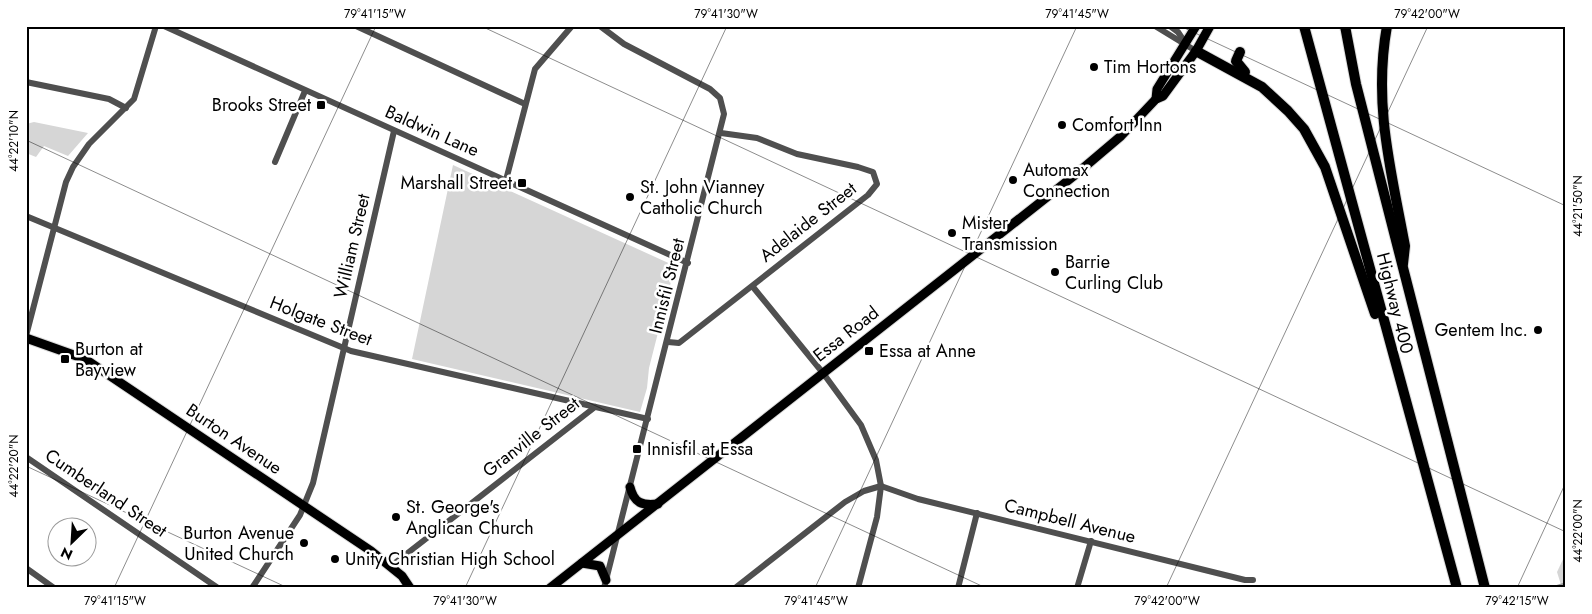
<svg xmlns="http://www.w3.org/2000/svg" width="1592" height="614" font-family="Jost,sans-serif">
  <style>
    .green { fill: #d6d6d6 }
    .lines { fill: none; stroke-linecap: round; stroke-linejoin: round }
    .stream { stroke: #9d9d9d; stroke-width: 2 }
    .major-casing { stroke: #dbdbdb; stroke-width: 11 }
    .highway-casing { stroke: #dbdbdb; stroke-width: 12 }
    .minor { stroke: #4f4f4f; stroke-width: 6 }
    .major { stroke: #000; stroke-width: 9 }
    .highway { stroke: #000; stroke-width: 10 }
    .ticks { fill: none; stroke: #000; stroke-width: 1; stroke-opacity: 0.45 }
    .poi-dot { fill: #000; stroke: #fff; stroke-width: 2 }
    .labels { text-anchor: middle; dominant-baseline: central; stroke-width: 5; stroke-linejoin: round; paint-order: stroke }
    .poi-label { font-size: 18px; fill: #000; stroke: #fff; text-anchor: start }
    .street-label { font-size: 18px; fill: #000; stroke: #fff }
    .neatline { fill: none; stroke: #000; stroke-width: 2 }
    .ticks-label { font-size: 12px; text-anchor: middle; fill: #000 }
  </style>
  <rect width="100%" height="100%" fill="#fff"/>
  <g class="green">
    <polygon points="34,122 88,133 68,156 44,146 36,157 26,153 26,124"/>
    <polygon points="453,165 675,266 649,368 647,388 640,412 412,359"/>
    <polygon points="1566,553 1566,588 1562,588 1557,572"/>
  </g>
  <g class="lines">
    <polyline class="stream" points="1551,588 1566,583"/>
    <defs>
      <g id="major">
        <polyline points="1156,99 1157,89 1196,26"/>
        <polyline points="26,338 85,359 371,551 402,576 410,588"/>
        <path d="M630,487C634,503 642,506 658,504"/>
        <polyline points="582,563 600,566 606,580"/>
        <polyline points="550,588 1075,175 1121,136 1156,99 1163,96 1196,51 1210,26"/>
      </g>
      <g id="highway">
        <polyline points="1304,26 1457,588"/>
        <polyline points="1345,26 1356,84 1485,588"/>
        <path d="M1387,26C1373,104 1391,170 1405,246L1403,264"/>
        <polyline points="1196,51 1262,87 1288,111 1304,129 1325,167 1375,314"/>
        <polyline points="1240,52 1236,61 1245,72"/>
      </g>
    </defs>
    <use href="#major" class="major-casing"/>
    <use href="#highway" class="highway-casing"/>
    <g class="minor">
      <polyline points="164,26 688,263"/>
      <polyline points="356,26 525,104"/>
      <polyline points="600,26 624,44 710,89 720,98 724,114 604,588"/>
      <polyline points="916,26 928,26"/>
      <polyline points="1155,26 1196,51"/>
      <polyline points="1170,26 1178,32 1186,44"/>
      <polyline points="26,82 109,99 126,108"/>
      <polyline points="275,162 305,91"/>
      <polyline points="506,180 535,69 572,26"/>
      <polyline points="26,216 351,351 648,419"/>
      <polyline points="753,287 823,373 861,425 876,460 881,486 877,517 858,588"/>
      <polyline points="26,336 66,182 73,167 89,144 134,99 156,26"/>
      <polyline points="668,342 679,343 868,195 877,184 873,172 858,167 797,154 757,138 721,133"/>
      <polyline points="26,457 218,588"/>
      <polyline points="881,486 918,499 1245,580 1253,580"/>
      <polyline points="391,566 595,407"/>
      <polyline points="26,568 54,588"/>
      <polyline points="252,588 300,515 313,483 394,131"/>
      <polyline points="735,588 845,502 864,491 881,486"/>
      <polyline points="958,588 977,513"/>
      <polyline points="1077,588 1091,541"/>
    </g>
    <use href="#major" class="major"/>
    <use href="#highway" class="highway"/>
  </g>
  <path class="ticks" d="M481,26L1566,532M1180,26L1566,206M26,140L986,588M26,466L288,588M114,588L376,26M465,588L727,26M815,588L1077,26M1166,588L1428,26M1517,588L1566,482"/>
  <g class="poi-dot">
    <circle cx="1094" cy="67" r="5"/>
    <rect x="316" y="100" width="10" height="10" rx="2.5"/>
    <circle cx="1062" cy="125" r="5"/>
    <circle cx="1013" cy="180" r="5"/>
    <rect x="517" y="178" width="10" height="10" rx="2.5"/>
    <circle cx="630" cy="197" r="5"/>
    <circle cx="952" cy="233" r="5"/>
    <circle cx="1055" cy="272" r="5"/>
    <circle cx="1538" cy="330" r="5"/>
    <rect x="864" y="346" width="10" height="10" rx="2.5"/>
    <rect x="60" y="354" width="10" height="10" rx="2.5"/>
    <rect x="632" y="444" width="10" height="10" rx="2.5"/>
    <circle cx="396" cy="517" r="5"/>
    <circle cx="304" cy="543" r="5"/>
    <circle cx="335" cy="559" r="5"/>
  </g>
  <g class="labels">
    <g class="poi-label">
      <text x="1104" y="67">Tim Hortons</text>
      <text x="311" y="105" text-anchor="end">Brooks Street</text>
      <text x="1072" y="125">Comfort Inn</text>
      <text x="1023" y="170">Automax<tspan x="1023" dy="21">Connection</tspan></text>
      <text x="512" y="183" text-anchor="end">Marshall Street</text>
      <text x="640" y="187">St. John Vianney<tspan x="640" dy="21">Catholic Church</tspan></text>
      <text x="962" y="223">Mister<tspan x="962" dy="21">Transmission</tspan></text>
      <text x="1065" y="262">Barrie<tspan x="1065" dy="21">Curling Club</tspan></text>
      <text x="1528" y="330" text-anchor="end">Gentem Inc.</text>
      <text x="75" y="349">Burton at<tspan x="75" dy="21">Bayview</tspan></text>
      <text x="879" y="351">Essa at Anne</text>
      <text x="647" y="449">Innisfil at Essa</text>
      <text x="406" y="507">St. George's<tspan x="406" dy="21">Anglican Church</tspan></text>
      <text x="294" y="533" text-anchor="end">Burton Avenue<tspan x="294" dy="21">United Church</tspan></text>
      <text x="345" y="559">Unity Christian High School</text>
    </g>
    <g class="street-label">
      <text transform="translate(432 131) rotate(24)">Baldwin Lane</text>
      <text transform="translate(808 222) rotate(-38)">Adelaide Street</text>
      <text transform="translate(352 246) rotate(-77)">William Street</text>
      <text transform="translate(667 286) rotate(-76)">Innisfil Street</text>
      <text transform="translate(1395 303) rotate(76)">Highway 400</text>
      <text transform="translate(321 321) rotate(21)">Holgate Street</text>
      <text transform="translate(846 334) rotate(-38)">Essa Road</text>
      <text transform="translate(531 437) rotate(-38)">Granville Street</text>
      <text transform="translate(234 439) rotate(34)">Burton Avenue</text>
      <text transform="translate(106 493) rotate(34)">Cumberland Street</text>
      <text transform="translate(1070 521) rotate(14)">Campbell Avenue</text>
    </g>
  </g>
  <rect width="1592" height="614" fill="none" stroke="#ffffff" stroke-width="55"/>
  <g transform="translate(72 542) rotate(205)"><circle r="24" fill="#ffffff" stroke="#999999"/>
  <path d="M0-4L9 19L0 12L-9 19Z" fill="#000000"/>
  <text y="-8" font-size="14" font-weight="bold" text-anchor="middle" fill="#000000">N</text>
  </g>
  <rect x="28" y="28" width="1536" height="558" class="neatline"/>
  <g class="ticks-label">
    <text x="375" y="18">79°41'15"W</text>
    <text x="726" y="18">79°41'30"W</text>
    <text x="1077" y="18">79°41'45"W</text>
    <text x="1427" y="18">79°42'00"W</text>
    <text transform="translate(14 141) rotate(-90)" y="4">44°22'10"N</text>
    <text transform="translate(1578 206) rotate(-90)" y="4">44°21'50"N</text>
    <text transform="translate(14 466) rotate(-90)" y="4">44°22'20"N</text>
    <text transform="translate(1578 531) rotate(-90)" y="4">44°22'00"N</text>
    <text x="115" y="605">79°41'15"W</text>
    <text x="465" y="605">79°41'30"W</text>
    <text x="816" y="605">79°41'45"W</text>
    <text x="1167" y="605">79°42'00"W</text>
    <text x="1517" y="605">79°42'15"W</text>
  </g>
</svg>
